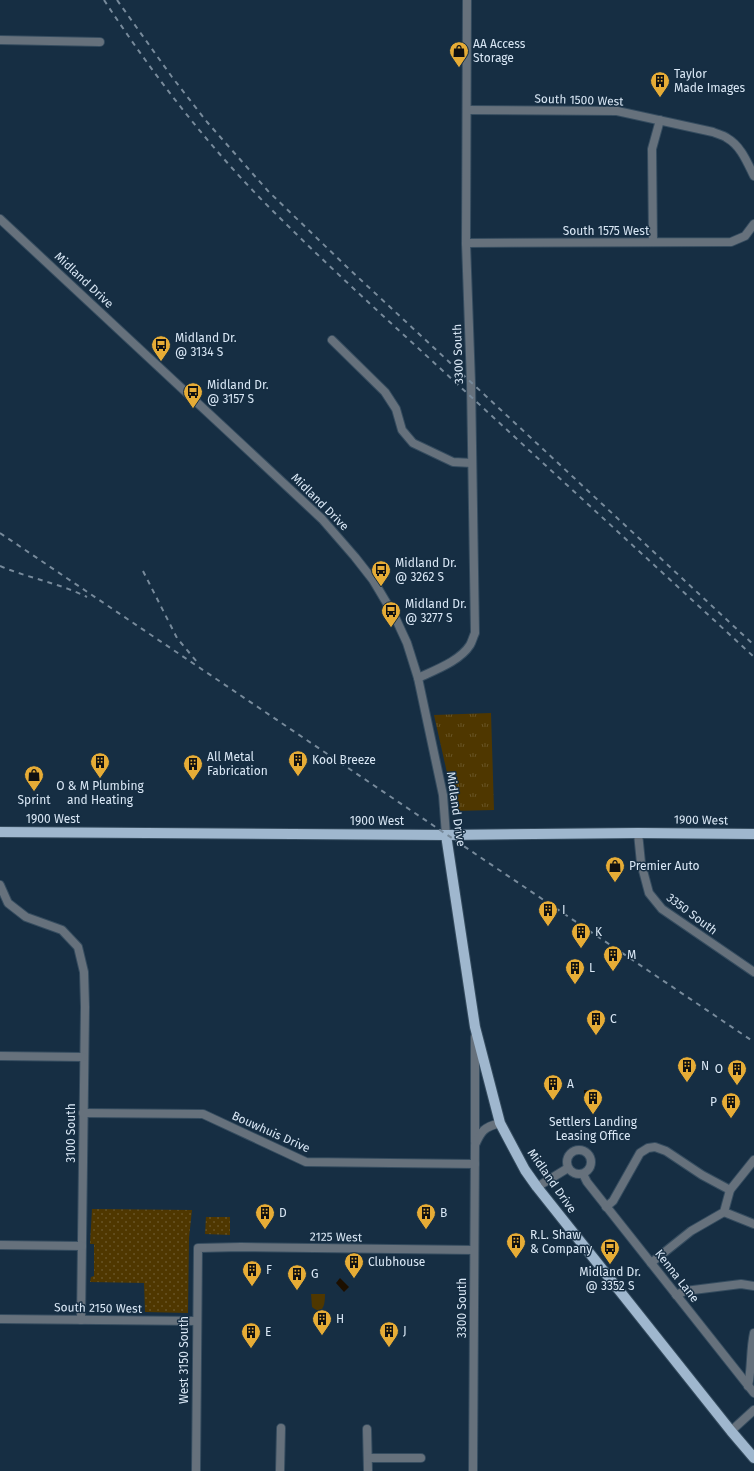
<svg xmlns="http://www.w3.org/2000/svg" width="754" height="1471" font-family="'Fira Sans',sans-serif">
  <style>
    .grass { fill: url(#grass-tufts) }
    .park { fill: url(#park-dots) }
    .pitch { fill: #4f3700 }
    .water { fill: #1c0f00 }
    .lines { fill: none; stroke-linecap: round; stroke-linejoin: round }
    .minor-casing { stroke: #354c5f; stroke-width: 10 }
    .major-casing { stroke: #354c5f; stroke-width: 12 }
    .minor { stroke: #66717c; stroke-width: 8 }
    .major { stroke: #9fb7ce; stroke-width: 10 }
    .rail { stroke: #778a9b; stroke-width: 2; stroke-dasharray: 5 5; stroke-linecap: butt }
    .labels { text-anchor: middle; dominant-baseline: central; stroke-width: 3; stroke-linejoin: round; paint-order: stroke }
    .poi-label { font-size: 12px; fill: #d9e7f5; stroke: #162e43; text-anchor: start }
    .street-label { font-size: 12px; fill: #d9e7f5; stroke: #162e43 }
  </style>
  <defs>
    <pattern id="grass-tufts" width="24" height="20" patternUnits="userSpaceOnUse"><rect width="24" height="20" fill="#4f3700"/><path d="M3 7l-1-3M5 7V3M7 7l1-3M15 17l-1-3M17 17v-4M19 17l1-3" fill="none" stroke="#685426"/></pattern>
    <pattern id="park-dots" width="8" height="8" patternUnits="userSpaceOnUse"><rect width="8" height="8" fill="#4f3700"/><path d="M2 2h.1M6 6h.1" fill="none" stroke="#685426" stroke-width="1.8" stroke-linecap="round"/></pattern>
  </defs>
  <rect width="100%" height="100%" fill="#162e43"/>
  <polygon class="grass" points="491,713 494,810 454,811 452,795 434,715"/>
  <g class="park">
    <polygon points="92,1209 192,1210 189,1238 188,1313 145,1312 144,1283 90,1282 91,1277 94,1276 94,1244 90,1244"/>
    <polygon points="206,1217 230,1217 230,1235 205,1234"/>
  </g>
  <path class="pitch" d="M311,1294H325C325,1302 324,1317 312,1307Z"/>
  <g class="water">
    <rect x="584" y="1090" width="14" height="7"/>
    <polygon points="340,1278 349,1287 344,1292 336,1283"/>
  </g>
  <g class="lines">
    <defs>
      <g id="minor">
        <polyline points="0,40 100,42"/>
        <path d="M467,110L617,111L713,132C717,134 723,135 727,138C741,146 747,162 754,176"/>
        <polyline points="0,219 322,519 355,557 373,580 395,617 407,643 418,678 443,795 446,835"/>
        <polyline points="653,242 652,149 660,120"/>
        <polyline points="466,243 731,242 745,236 754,224"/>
        <polyline points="332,340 385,392 396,409 402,430 413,443 453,462 472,463"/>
        <path d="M418,678C435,670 460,661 470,645C472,642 473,637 475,633L471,383L466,243L467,0"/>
        <polyline points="638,833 641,863 649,893 662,909 754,972"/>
        <polyline points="0,885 8,903 26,917 62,930 78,947 84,972 85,1007 81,1320"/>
        <polyline points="0,1056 83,1057"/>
        <polyline points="83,1113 203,1114 306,1162 475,1164"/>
        <polyline points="475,1142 475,1037"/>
        <circle cx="579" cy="1162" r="12"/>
        <polyline points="583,1174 587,1182 754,1393"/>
        <polyline points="537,1187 568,1168"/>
        <polyline points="606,1207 613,1201 640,1153 648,1148 655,1147 666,1151 702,1175 730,1190"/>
        <polyline points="724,1212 754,1224"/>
        <polyline points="0,1245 82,1246"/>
        <polyline points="651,1263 691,1231 724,1212 730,1190 754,1160"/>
        <polyline points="676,1295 685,1291 741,1284 754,1286"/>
        <polyline points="0,1319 196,1321"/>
        <path d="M748,1386C752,1368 750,1351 754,1333"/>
        <polyline points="367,1429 368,1471"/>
        <polyline points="731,1431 754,1410"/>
        <polyline points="368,1458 421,1458"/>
        <polyline points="196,1471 198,1248 241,1247 474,1250"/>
        <polyline points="280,1471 281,1428"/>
        <path d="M473,1471L475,1145C481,1131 484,1127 500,1123"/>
      </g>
      <g id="major">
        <polyline points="0,832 446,835 638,833 754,834"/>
        <polyline points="446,835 475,1027 500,1123 525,1170 537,1187 731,1431 754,1458"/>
      </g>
    </defs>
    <use href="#minor" class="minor-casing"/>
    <use href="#major" class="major-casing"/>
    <use href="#minor" class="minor"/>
    <use href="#major" class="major"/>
    <g class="rail">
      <path d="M104,0C150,70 201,137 259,197C318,257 380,313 442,370C546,466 650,561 754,657"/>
      <polyline points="117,0 172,77 207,122 268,191 348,268 754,645"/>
      <polyline points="0,533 754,1042"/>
      <path d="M0,566C28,578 59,583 87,597"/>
      <polyline points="143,571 177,638 197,662"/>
    </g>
  </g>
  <defs>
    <symbol id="shop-pin" viewBox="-11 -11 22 30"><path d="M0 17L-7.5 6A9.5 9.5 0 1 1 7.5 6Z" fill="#e6ac36" stroke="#162e43"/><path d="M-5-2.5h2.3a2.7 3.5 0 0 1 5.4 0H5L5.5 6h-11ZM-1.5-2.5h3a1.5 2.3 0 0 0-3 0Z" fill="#111"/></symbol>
    <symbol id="building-pin" viewBox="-11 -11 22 30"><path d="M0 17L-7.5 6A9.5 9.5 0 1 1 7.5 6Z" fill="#e6ac36" stroke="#162e43"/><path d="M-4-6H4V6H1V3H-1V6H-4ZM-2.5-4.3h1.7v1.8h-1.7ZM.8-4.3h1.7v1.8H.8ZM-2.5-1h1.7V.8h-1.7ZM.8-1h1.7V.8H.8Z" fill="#111"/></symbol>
    <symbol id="bus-pin" viewBox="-11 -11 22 30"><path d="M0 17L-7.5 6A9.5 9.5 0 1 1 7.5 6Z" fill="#e6ac36" stroke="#162e43"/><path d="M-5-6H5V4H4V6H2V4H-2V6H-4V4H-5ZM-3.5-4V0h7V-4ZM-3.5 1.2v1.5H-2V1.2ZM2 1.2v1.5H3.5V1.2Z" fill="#111"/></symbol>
  </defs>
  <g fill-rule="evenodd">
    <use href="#shop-pin" x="448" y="40" width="22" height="30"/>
    <use href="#building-pin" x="649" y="70" width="22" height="30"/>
    <use href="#bus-pin" x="150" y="334" width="22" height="30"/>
    <use href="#bus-pin" x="182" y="381" width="22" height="30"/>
    <use href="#bus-pin" x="370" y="559" width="22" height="30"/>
    <use href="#bus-pin" x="380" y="600" width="22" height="30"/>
    <use href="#building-pin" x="287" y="749" width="22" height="30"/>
    <use href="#building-pin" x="89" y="751" width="22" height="30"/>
    <use href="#building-pin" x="182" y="753" width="22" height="30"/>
    <use href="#shop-pin" x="23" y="764" width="22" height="30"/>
    <use href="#shop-pin" x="604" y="855" width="22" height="30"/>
    <use href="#building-pin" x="537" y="899" width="22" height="30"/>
    <use href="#building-pin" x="570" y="921" width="22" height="30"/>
    <use href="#building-pin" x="602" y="944" width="22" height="30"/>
    <use href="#building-pin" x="564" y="957" width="22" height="30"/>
    <use href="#building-pin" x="585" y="1008" width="22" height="30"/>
    <use href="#building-pin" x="676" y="1055" width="22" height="30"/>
    <use href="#building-pin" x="726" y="1058" width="22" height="30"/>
    <use href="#building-pin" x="542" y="1073" width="22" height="30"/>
    <use href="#building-pin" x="582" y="1087" width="22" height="30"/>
    <use href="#building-pin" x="720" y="1091" width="22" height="30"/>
    <use href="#building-pin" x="254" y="1202" width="22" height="30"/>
    <use href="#building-pin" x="415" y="1202" width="22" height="30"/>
    <use href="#building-pin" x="505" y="1231" width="22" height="30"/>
    <use href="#bus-pin" x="599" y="1237" width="22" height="30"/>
    <use href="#building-pin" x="343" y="1251" width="22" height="30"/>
    <use href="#building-pin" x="241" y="1259" width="22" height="30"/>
    <use href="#building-pin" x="286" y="1263" width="22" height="30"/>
    <use href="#building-pin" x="311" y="1308" width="22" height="30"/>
    <use href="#building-pin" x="378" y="1320" width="22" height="30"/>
    <use href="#building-pin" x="240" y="1321" width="22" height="30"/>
  </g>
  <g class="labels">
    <g class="poi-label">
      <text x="473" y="44">AA Access<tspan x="473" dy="14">Storage</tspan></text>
      <text x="674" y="74">Taylor<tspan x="674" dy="14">Made Images</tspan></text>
      <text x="175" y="338">Midland Dr.<tspan x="175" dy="14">@ 3134 S</tspan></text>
      <text x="207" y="385">Midland Dr.<tspan x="207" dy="14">@ 3157 S</tspan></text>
      <text x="395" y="563">Midland Dr.<tspan x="395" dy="14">@ 3262 S</tspan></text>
      <text x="405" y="604">Midland Dr.<tspan x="405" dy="14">@ 3277 S</tspan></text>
      <text x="207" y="757">All Metal<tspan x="207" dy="14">Fabrication</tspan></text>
      <text x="312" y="760">Kool Breeze</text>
      <text x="100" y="786" text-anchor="middle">O &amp; M Plumbing<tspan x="100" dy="14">and Heating</tspan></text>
      <text x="34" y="800" text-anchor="middle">Sprint</text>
      <text x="629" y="866">Premier Auto</text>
      <text x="562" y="910">I</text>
      <text x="595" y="932">K</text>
      <text x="627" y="955">M</text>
      <text x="589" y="968">L</text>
      <text x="610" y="1019">C</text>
      <text x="701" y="1066">N</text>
      <text x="723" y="1069" text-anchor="end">O</text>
      <text x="567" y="1084">A</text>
      <text x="717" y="1102" text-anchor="end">P</text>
      <text x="593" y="1122" text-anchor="middle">Settlers Landing<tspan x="593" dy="14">Leasing Office</tspan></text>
      <text x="279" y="1213">D</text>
      <text x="440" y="1213">B</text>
      <text x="530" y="1235">R.L. Shaw<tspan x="530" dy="14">&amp; Company</tspan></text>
      <text x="368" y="1262">Clubhouse</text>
      <text x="266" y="1270">F</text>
      <text x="610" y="1272" text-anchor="middle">Midland Dr.<tspan x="610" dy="14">@ 3352 S</tspan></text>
      <text x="311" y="1274">G</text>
      <text x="336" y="1319">H</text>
      <text x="403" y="1331">J</text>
      <text x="265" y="1332">E</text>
    </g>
    <g class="street-label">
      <text transform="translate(579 100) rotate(2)">South 1500 West</text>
      <text x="606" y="231">South 1575 West</text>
      <text transform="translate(84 280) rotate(43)">Midland Drive</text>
      <text transform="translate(458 354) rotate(-92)">3300 South</text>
      <text transform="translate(320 502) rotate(45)">Midland Drive</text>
      <text transform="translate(456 809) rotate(82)">Midland Drive</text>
      <text x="53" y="819">1900 West</text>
      <text transform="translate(701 820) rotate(1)">1900 West</text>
      <text x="377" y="821">1900 West</text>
      <text transform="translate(692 914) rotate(37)">3350 South</text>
      <text transform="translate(271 1132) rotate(24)">Bouwhuis Drive</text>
      <text transform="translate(71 1133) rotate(-90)">3100 South</text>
      <text transform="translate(552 1181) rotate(55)">Midland Drive</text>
      <text transform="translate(336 1237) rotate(1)">2125 West</text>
      <text transform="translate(677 1276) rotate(52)">Kenna Lane</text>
      <text transform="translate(98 1308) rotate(1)">South 2150 West</text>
      <text transform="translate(462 1308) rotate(-90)">3300 South</text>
      <text transform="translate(184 1360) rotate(-90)">West 3150 South</text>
    </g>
  </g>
</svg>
